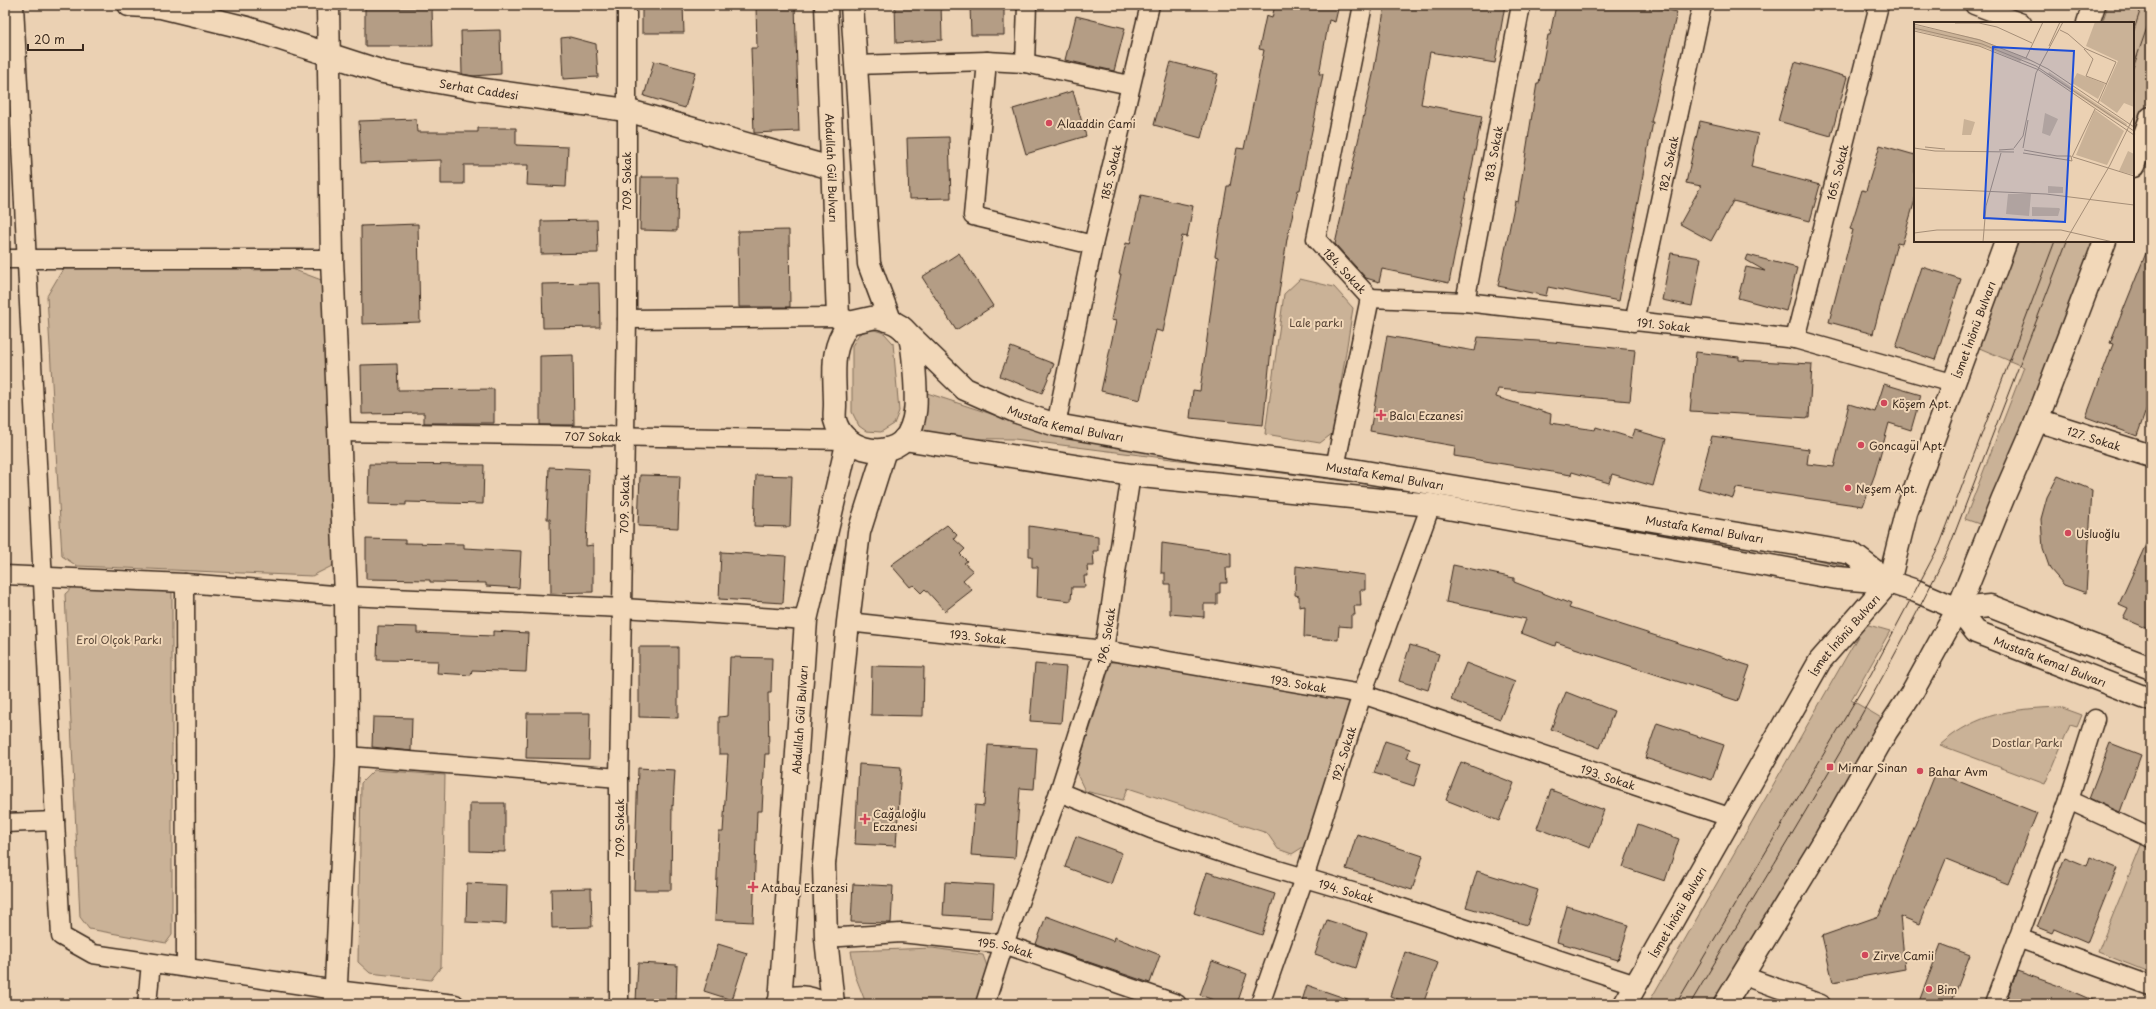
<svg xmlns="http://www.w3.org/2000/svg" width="2156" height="1009" font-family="'Playpen Sans',sans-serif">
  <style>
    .green { fill: #cab297; stroke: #826e5a }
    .building { fill: #b49d85; stroke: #3b2a1e }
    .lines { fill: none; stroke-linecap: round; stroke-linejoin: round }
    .street-casing { stroke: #3b2a1e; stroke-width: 21 }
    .secondary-casing { stroke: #3b2a1e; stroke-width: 25 }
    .primary-casing { stroke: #3b2a1e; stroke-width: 25 }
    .street { stroke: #f2d8b9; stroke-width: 18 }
    .secondary { stroke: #f2d8b9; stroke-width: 22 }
    .primary { stroke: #f2d8b9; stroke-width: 22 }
    .tram { stroke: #3b2a1e; stroke-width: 1 }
    .poi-dot { fill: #d1495b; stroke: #f2d8b9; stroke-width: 1.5 }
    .labels { text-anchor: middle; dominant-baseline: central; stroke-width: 4; stroke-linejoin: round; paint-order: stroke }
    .street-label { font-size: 11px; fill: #3b2a1e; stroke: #f2d8b9 }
    .poi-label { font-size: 11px; fill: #3b2a1e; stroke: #f2d8b9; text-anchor: start }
    .park-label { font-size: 11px; fill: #584536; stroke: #f2d8b9 }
    .inset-road { fill: none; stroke: #a58e77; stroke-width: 1 }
    .view { fill: #1d4ed8; fill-opacity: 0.15; stroke: #1d4ed8; stroke-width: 2 }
    .inset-edge { fill: none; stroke: #3b2a1e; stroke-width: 2 }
  </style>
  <rect width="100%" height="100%" fill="#ebd1b3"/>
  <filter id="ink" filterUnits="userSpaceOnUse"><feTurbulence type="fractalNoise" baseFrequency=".025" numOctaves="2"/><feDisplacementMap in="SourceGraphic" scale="8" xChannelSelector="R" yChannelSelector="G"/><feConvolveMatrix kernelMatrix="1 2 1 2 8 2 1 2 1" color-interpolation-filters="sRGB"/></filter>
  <g filter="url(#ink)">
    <g class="green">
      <polygon points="2108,5 2151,5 2151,119 2133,169 2133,23 2102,23"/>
      <polygon points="2019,241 2106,241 1988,527 1965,519 2024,367 1977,347"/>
      <polygon points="249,266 252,270 292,269 324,281 338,563 312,576 77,566 62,556 47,296 63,269"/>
      <polygon points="1300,279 1334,287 1353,308 1333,433 1320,443 1265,434 1284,294"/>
      <polygon points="871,329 884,333 893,343 899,411 894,424 881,432 866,431 859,426 852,412 852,346 859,334"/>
      <polygon points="924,392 1031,427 1848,559 1844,566 1747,544 1400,488 1014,439 918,438"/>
      <polygon points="75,585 162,586 172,593 172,935 166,943 89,929 80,917 65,594"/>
      <polygon points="1865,624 1890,631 1851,700 1883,719 1715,1004 1648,1004"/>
      <polygon points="1110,662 1181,662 1359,697 1311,842 1292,854 1278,849 1267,833 1128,788 1123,800 1085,791 1076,772 1106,679"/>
      <path d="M2060,707L2082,715L2077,727L2070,725L2045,784L1940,745C1978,712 2013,709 2060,707Z"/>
      <polygon points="374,770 445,775 441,967 431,980 370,973 358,962 361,783"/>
      <polygon points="2142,843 2151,846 2151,973 2098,952"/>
      <polygon points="932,948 983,955 987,966 975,1004 868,1004 865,1001 855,975 851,951"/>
    </g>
    <g class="building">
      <polygon points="642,5 683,5 684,33 642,33"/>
      <polygon points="756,5 795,5 799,131 754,133 751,48 757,48"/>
      <polygon points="895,5 941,5 942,40 896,43"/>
      <polygon points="970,5 1004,5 1004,35 971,35"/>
      <polygon points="1275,5 1339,5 1335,22 1329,20 1319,74 1323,74 1315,116 1300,190 1298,190 1287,239 1272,340 1263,425 1190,418 1193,390 1200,391 1218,257 1215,256 1227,186 1230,186 1237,148 1244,149 1264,50 1259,49 1266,16 1272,18"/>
      <polygon points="1385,5 1505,5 1495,63 1430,52 1421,104 1482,116 1449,283 1382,269 1379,282 1366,278 1335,244 1374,70"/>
      <polygon points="1556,5 1646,5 1677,12 1651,122 1653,122 1619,301 1548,287 1546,296 1498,286 1515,201 1518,202 1537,83 1539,83 1548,35 1550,35"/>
      <polygon points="365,8 432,8 433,46 365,46"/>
      <polygon points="1076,16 1125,28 1114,71 1065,60"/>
      <polygon points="500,30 501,74 473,76 462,74 461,31"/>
      <polygon points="570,37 596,44 598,77 563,79 561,38"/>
      <polygon points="654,61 695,72 685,108 644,96"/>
      <polygon points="1171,62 1218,74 1201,138 1154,125"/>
      <polygon points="1795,62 1847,77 1831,136 1778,121"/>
      <polygon points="1073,91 1086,136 1026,154 1013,109"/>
      <polygon points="416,119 417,132 478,132 478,128 516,128 516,145 568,147 566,187 527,185 528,165 464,165 464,184 441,184 441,160 361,163 359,121"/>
      <polygon points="1700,121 1758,134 1751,167 1820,185 1810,221 1733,201 1711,241 1680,224 1701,186 1686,183"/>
      <polygon points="949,137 951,198 909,199 907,138"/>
      <polygon points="1880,145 1915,155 1915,200 1902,244 1897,243 1873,334 1829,322 1853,230 1850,229 1862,190 1866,191"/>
      <polygon points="641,177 678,177 677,231 640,230"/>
      <polygon points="1141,195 1193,206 1187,237 1182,236 1163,332 1156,330 1140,400 1101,391 1116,321 1111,320 1121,274 1119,274 1126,243 1130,244"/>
      <polygon points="597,220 598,253 541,254 541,221"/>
      <polygon points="418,224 420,322 362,324 361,226"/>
      <polygon points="789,230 790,307 739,307 738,231"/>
      <polygon points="2150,243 2151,396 2137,436 2086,417 2113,344 2110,343"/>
      <polygon points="959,253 993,306 956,330 922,277"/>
      <polygon points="1671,253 1701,258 1692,306 1662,300"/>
      <polygon points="1748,255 1797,268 1786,311 1738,298 1746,267 1765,271 1746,260"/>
      <polygon points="1922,267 1961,279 1935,360 1896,347"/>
      <polygon points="599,283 600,327 543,328 542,284"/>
      <polygon points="1387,336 1475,351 1478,337 1553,342 1635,350 1630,401 1498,389 1496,397 1551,414 1550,423 1595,430 1596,427 1632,438 1635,430 1666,439 1653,486 1612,474 1609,483 1572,472 1571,475 1454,456 1455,446 1370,431"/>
      <polygon points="1011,347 1054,364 1042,393 1000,376"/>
      <polygon points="1696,352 1739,357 1739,360 1812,364 1809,418 1690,411"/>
      <polygon points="573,355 574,425 540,425 540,356"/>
      <polygon points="397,364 398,390 494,389 494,423 424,423 424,413 362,414 361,365"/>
      <polygon points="1884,384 1921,395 1911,430 1889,423 1875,474 1863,506 1736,488 1733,498 1698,488 1712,436 1809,449 1807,464 1834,467 1849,404 1875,412"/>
      <polygon points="369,464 484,465 483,504 406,502 406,505 368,504"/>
      <polygon points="549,467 589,469 586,546 593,545 593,592 551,593 550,519 547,519"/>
      <polygon points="640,475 680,476 678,528 638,526"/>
      <polygon points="756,475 792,476 790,527 754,526"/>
      <polygon points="2058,476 2092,490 2086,593 2064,585 2050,569 2043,549 2041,519 2047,497"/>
      <polygon points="947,525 957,535 954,539 965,549 960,554 967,561 964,563 973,571 963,580 972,590 945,611 925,589 921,593 913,585 910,587 891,565"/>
      <polygon points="1029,526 1098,536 1098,551 1093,551 1094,566 1087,566 1088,576 1084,576 1085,587 1072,587 1071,601 1037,597 1038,567 1032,567 1032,556 1029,556"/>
      <polygon points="2151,533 2151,630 2123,618 2128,608 2119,604"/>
      <polygon points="366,539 405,540 405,543 464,544 464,548 521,551 519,588 486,586 486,583 430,582 430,580 366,579"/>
      <polygon points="1162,543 1231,553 1231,568 1226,568 1227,583 1220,583 1220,593 1217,593 1217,604 1204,604 1204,617 1170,614 1170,584 1165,584 1165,573 1161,573"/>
      <polygon points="721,552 786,556 783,603 719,599"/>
      <polygon points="1453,565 1514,578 1514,582 1571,604 1569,608 1750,666 1738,701 1556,642 1555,646 1521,633 1526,619 1446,602"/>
      <polygon points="1296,566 1365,575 1365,590 1360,590 1361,606 1354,606 1355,615 1351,615 1351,627 1339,626 1338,640 1304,637 1305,606 1299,607 1299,596 1295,595"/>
      <polygon points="378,626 417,627 417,633 493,636 493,631 528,633 526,672 472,670 471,675 437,673 438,661 377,660"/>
      <polygon points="1410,645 1439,654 1428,690 1399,681"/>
      <polygon points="639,647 678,647 678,718 639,717"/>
      <polygon points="730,657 772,658 771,693 768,693 769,754 765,754 762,811 757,811 753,922 715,920 719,832 723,832 728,754 719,754 719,717 728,716"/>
      <polygon points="1466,663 1515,682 1500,719 1451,700"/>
      <polygon points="1035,664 1066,667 1061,723 1030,721"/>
      <polygon points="872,666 924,667 923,716 871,715"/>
      <polygon points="1566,692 1614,711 1600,748 1551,729"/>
      <polygon points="527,713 590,713 589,759 526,758"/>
      <polygon points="373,717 412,718 411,751 372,747"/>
      <polygon points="1657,723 1724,745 1712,780 1645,758"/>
      <polygon points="1385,741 1410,749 1407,758 1421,763 1414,786 1374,773"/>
      <polygon points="2110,743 2141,755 2120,812 2089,798"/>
      <polygon points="988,745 1037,748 1034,789 1020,788 1015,858 971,855 975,805 984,806"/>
      <polygon points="1461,762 1514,783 1499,821 1446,800"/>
      <polygon points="859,764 901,767 896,846 855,844"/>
      <polygon points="638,768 675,770 673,806 672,805 671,890 634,890"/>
      <polygon points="1936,772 2037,813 2008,884 1946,859 1919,924 1900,916 1905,969 1833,982 1822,936 1879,916"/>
      <polygon points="1551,790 1604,810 1590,848 1537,828"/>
      <polygon points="470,803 505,803 505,852 470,851"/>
      <polygon points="1638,824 1679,839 1665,881 1623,867"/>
      <polygon points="1357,834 1423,856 1412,890 1346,869"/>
      <polygon points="1076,836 1122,853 1111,884 1065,867"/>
      <polygon points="2065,857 2087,866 2090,857 2117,868 2087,943 2054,929 2052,933 2037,927"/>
      <polygon points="1477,871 1538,890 1527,925 1466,907"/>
      <polygon points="1207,872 1275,894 1262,935 1194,913"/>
      <polygon points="945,882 994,885 992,918 943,915"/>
      <polygon points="467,883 507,885 506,924 466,922"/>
      <polygon points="853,884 893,886 891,923 851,922"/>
      <polygon points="591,888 592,927 552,928 551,889"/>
      <polygon points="1567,906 1629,925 1618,960 1557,942"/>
      <polygon points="1046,916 1113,941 1114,937 1160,955 1150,983 1036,944"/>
      <polygon points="1327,920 1367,933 1356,968 1315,954"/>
      <polygon points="718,944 747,953 732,1000 704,991"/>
      <polygon points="1941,944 1970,955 1951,1004 1918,1004"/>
      <polygon points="1405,952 1438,963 1423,1004 1411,1004 1390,996"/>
      <polygon points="1212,961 1247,974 1237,1004 1224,1004 1200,995"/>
      <polygon points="638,963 677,965 676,1003 636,1001"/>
      <polygon points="2017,971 2062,987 2101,1004 2005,1004"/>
      <polygon points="1307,985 1356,1002 1356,1004 1301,1004"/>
    </g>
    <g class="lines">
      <defs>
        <g id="street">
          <polyline points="14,5 55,821"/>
          <polyline points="1974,5 2022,23"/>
          <polyline points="987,61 973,216 1093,245 1056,425"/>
          <polyline points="1025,63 1027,5"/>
          <polyline points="855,65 987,61 1025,63 1130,85"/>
          <path id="s1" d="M1093,245L1150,5"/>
          <polyline points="5,259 332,259"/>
          <path id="s2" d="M1370,298L1465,302L1795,339L1952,383"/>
          <path id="s3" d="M1465,302L1521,5"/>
          <polyline points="627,319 838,317"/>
          <path id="s4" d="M1634,322L1702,5"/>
          <path id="s5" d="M1795,339L1879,5"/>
          <path id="s6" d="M338,432L848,440"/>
          <polyline points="1335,467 1370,298 1316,239 1363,5"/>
          <polyline points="5,575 185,583 346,596 623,608 806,620"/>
          <polyline points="185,583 186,967"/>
          <path id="s7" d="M848,622L1104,650L1362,694L1732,818"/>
          <polyline points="2095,719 2069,800 2151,838"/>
          <polyline points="347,756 619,778"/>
          <path id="s8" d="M1059,792L1151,829L1237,858L1366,896L1636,985"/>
          <polyline points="5,823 55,821 61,936 93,954 336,990 455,1004"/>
          <path id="s9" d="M826,938L901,933L1004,944L1177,1004"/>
          <polyline points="2018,938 2151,986"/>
          <polyline points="1741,975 1821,1004"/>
          <polyline points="147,1004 151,963"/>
          <path id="s10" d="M619,1004V778L627,319V5"/>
          <path id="s11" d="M985,1004L1004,944L1059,792L1104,650L1131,475"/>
          <path id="s12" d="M1260,1004L1304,878L1362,694L1431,505"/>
          <polyline points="1994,1004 2069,800"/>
        </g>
        <g id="secondary">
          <path id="s13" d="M129,5L161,7L247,28L383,72L477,89L626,110L831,168"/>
          <polyline points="328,5 332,259 346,596 347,756 335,1004"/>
          <path id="s14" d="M826,5L838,317L849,323"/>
          <polyline points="852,5 869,264 890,320"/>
          <path d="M876,317C889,320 902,324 909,336C914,346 917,400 915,412C914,421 910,433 904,440C883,460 842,449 835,420C834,415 835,410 835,405C835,372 829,351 849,323Z"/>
          <path id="s15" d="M901,327L965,389L1017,412L1056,425L1199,450L1335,467L1851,553L1889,582"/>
          <path id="s16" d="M2037,420L2151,456"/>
          <path id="s17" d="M904,439L1131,475L1431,505L1837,578L1889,582L1916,591L1958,609L1976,632L2151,700"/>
          <polyline points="1958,609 1990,606 2151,668"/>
          <path id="s18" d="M780,1003L806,620L848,440"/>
          <path d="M778,1004C793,994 809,996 823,1004"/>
          <polyline points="833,1004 826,938 824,864 848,622 859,532 885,450"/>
        </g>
        <g id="primary">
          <polyline points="2088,23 2094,5"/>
          <polyline points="2133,166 2151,118"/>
          <path id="s19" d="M1625,1004L1820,661L1889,582L1906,513L2006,241"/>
          <polyline points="1725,1004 1826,838 1886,732 1910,696 1958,609 2003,498 2037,420 2105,241"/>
        </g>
      </defs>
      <use href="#street" class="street-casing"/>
      <use href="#secondary" class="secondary-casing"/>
      <use href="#primary" class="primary-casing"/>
      <use href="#street" class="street"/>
      <use href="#secondary" class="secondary"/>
      <use href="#primary" class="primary"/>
      <g class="tram">
        <polyline points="2133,33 2142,5"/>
        <polyline points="2133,68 2151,16"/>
        <polyline points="1676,1004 1871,674 1940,544 2055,241"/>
        <path d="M1690,1004C1779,854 1874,705 1949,548L2067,241"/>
      </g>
    </g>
  </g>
  <g class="poi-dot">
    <circle cx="1049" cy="123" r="4"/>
    <circle cx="1884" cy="403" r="4"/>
    <path d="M1379 409h4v4h4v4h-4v4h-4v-4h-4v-4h4z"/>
    <circle cx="1861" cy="445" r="4"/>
    <circle cx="1848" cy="488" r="4"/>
    <circle cx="2068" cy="533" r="4"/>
    <rect x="1826" y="763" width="8" height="8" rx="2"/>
    <circle cx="1920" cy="771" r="4"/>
    <path d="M863 813h4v4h4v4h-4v4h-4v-4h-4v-4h4z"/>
    <path d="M751 881h4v4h4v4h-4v4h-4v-4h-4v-4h4z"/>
    <circle cx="1865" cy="955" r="4"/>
    <circle cx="1929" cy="989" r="4"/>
  </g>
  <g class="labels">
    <g class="street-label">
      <text stroke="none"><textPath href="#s13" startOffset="361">Serhat Caddesi</textPath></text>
      <text stroke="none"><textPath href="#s3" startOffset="151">183. Sokak</textPath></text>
      <text stroke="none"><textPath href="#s4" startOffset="162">182. Sokak</textPath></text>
      <text stroke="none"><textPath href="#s14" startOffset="163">Abdullah Gül Bulvarı</textPath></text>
      <text stroke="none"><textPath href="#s1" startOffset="75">185. Sokak</textPath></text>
      <text stroke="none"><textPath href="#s5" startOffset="172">165. Sokak</textPath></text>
      <text transform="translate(626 181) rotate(-90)">709. Sokak</text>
      <text transform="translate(1345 271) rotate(47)">184. Sokak</text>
      <text stroke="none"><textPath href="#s2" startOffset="295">191. Sokak</textPath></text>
      <text stroke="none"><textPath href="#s19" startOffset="766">İsmet İnönü Bulvarı</textPath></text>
      <text stroke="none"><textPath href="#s15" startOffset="196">Mustafa Kemal Bulvarı</textPath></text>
      <text stroke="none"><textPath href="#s6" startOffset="255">707 Sokak</textPath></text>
      <text stroke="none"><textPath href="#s16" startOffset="60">127. Sokak</textPath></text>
      <text stroke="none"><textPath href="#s15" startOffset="520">Mustafa Kemal Bulvarı</textPath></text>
      <text stroke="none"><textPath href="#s10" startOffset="500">709. Sokak</textPath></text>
      <text stroke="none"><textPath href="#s15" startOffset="844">Mustafa Kemal Bulvarı</textPath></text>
      <text stroke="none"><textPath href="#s19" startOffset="430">İsmet İnönü Bulvarı</textPath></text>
      <text stroke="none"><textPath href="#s7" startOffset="131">193. Sokak</textPath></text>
      <text stroke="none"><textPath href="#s11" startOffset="388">196. Sokak</textPath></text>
      <text stroke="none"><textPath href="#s17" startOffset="1179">Mustafa Kemal Bulvarı</textPath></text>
      <text stroke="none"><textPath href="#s7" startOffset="455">193. Sokak</textPath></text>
      <text stroke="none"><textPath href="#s18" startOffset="284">Abdullah Gül Bulvarı</textPath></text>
      <text stroke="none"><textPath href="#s12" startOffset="264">192. Sokak</textPath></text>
      <text stroke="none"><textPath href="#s7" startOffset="779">193. Sokak</textPath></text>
      <text transform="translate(619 828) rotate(-90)">709. Sokak</text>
      <text stroke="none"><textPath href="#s8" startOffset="304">194. Sokak</textPath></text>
      <text stroke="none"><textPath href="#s19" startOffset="106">İsmet İnönü Bulvarı</textPath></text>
      <text stroke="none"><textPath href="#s9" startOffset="181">195. Sokak</textPath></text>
    </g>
    <g class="poi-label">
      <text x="1057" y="123">Alaaddin Cami</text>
      <text x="1892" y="403">Köşem Apt.</text>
      <text x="1389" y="415">Balcı Eczanesi</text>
      <text x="1869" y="445">Goncagül Apt.</text>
      <text x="1856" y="488">Neşem Apt.</text>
      <text x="2076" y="533">Usluoğlu</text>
      <text x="1838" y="767">Mimar Sinan</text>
      <text x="1928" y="771">Bahar Avm</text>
      <text x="873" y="813">Cağaloğlu<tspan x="873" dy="13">Eczanesi</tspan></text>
      <text x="761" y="887">Atabay Eczanesi</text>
      <text x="1873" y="955">Zirve Camii</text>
      <text x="1937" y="989">Bim</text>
    </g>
    <g class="park-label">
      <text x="1316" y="322">Lale parkı</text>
      <text x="119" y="639">Erol Olçok Parkı</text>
      <text x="2027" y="742">Dostlar Parkı</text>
    </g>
  </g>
  <g transform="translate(1914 22)">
    <rect width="220" height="220" fill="#ebd1b3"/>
    <path d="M181,0H220V85L210,81L203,91L186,79L204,39L172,24ZM0,3L65,17L121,40L108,37L106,40L73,26L0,8ZM128,49L134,52L135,50L213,102L212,104L198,96ZM163,51L191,62L184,77L158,61ZM181,88L210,109L193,143L162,133ZM131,91L144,97L136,114L128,111ZM50,97L61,100L57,113H48ZM214,129L220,132V153L205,149ZM134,164L149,165V171H134ZM94,172H117L115,194L92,192ZM118,185L145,186L146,187L144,194H118Z" fill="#cab297"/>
    <path class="inset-road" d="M41,1H65L83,5L118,21M0,2L66,18L112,36L134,47L220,105M0,6L68,22L122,44L220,109M146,8L154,12L170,26L202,40L184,81M0,9L65,24L125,48L220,113M135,24L146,0M170,27L179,37L172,54L193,62M112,36L129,0M11,125L31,127M0,126L21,129L100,130M100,126L109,114L122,51L149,0M109,126L114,98M85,128L100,127M110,128L143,134H157L158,139L153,138L155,134M109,131L153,138M158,135L181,87M159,135L220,154M0,166L132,172L220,183M0,211L23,208H147L199,220M69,220L72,184L87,131M151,220L196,143L220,94"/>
    <path class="view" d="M79,25L160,29L151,200L70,196Z"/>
    <rect width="220" height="220" class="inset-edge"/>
  </g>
  <rect width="2156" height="1009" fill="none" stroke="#f2d8b9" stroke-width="20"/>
  <rect x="10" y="10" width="2136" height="989" fill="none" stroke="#3b2a1e" stroke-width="1.5" filter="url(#ink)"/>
  <path d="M28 44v6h55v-6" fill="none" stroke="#3b2a1e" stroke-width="2"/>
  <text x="34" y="44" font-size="12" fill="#3b2a1e" stroke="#f2d8b9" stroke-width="3" paint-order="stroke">20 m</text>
</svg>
